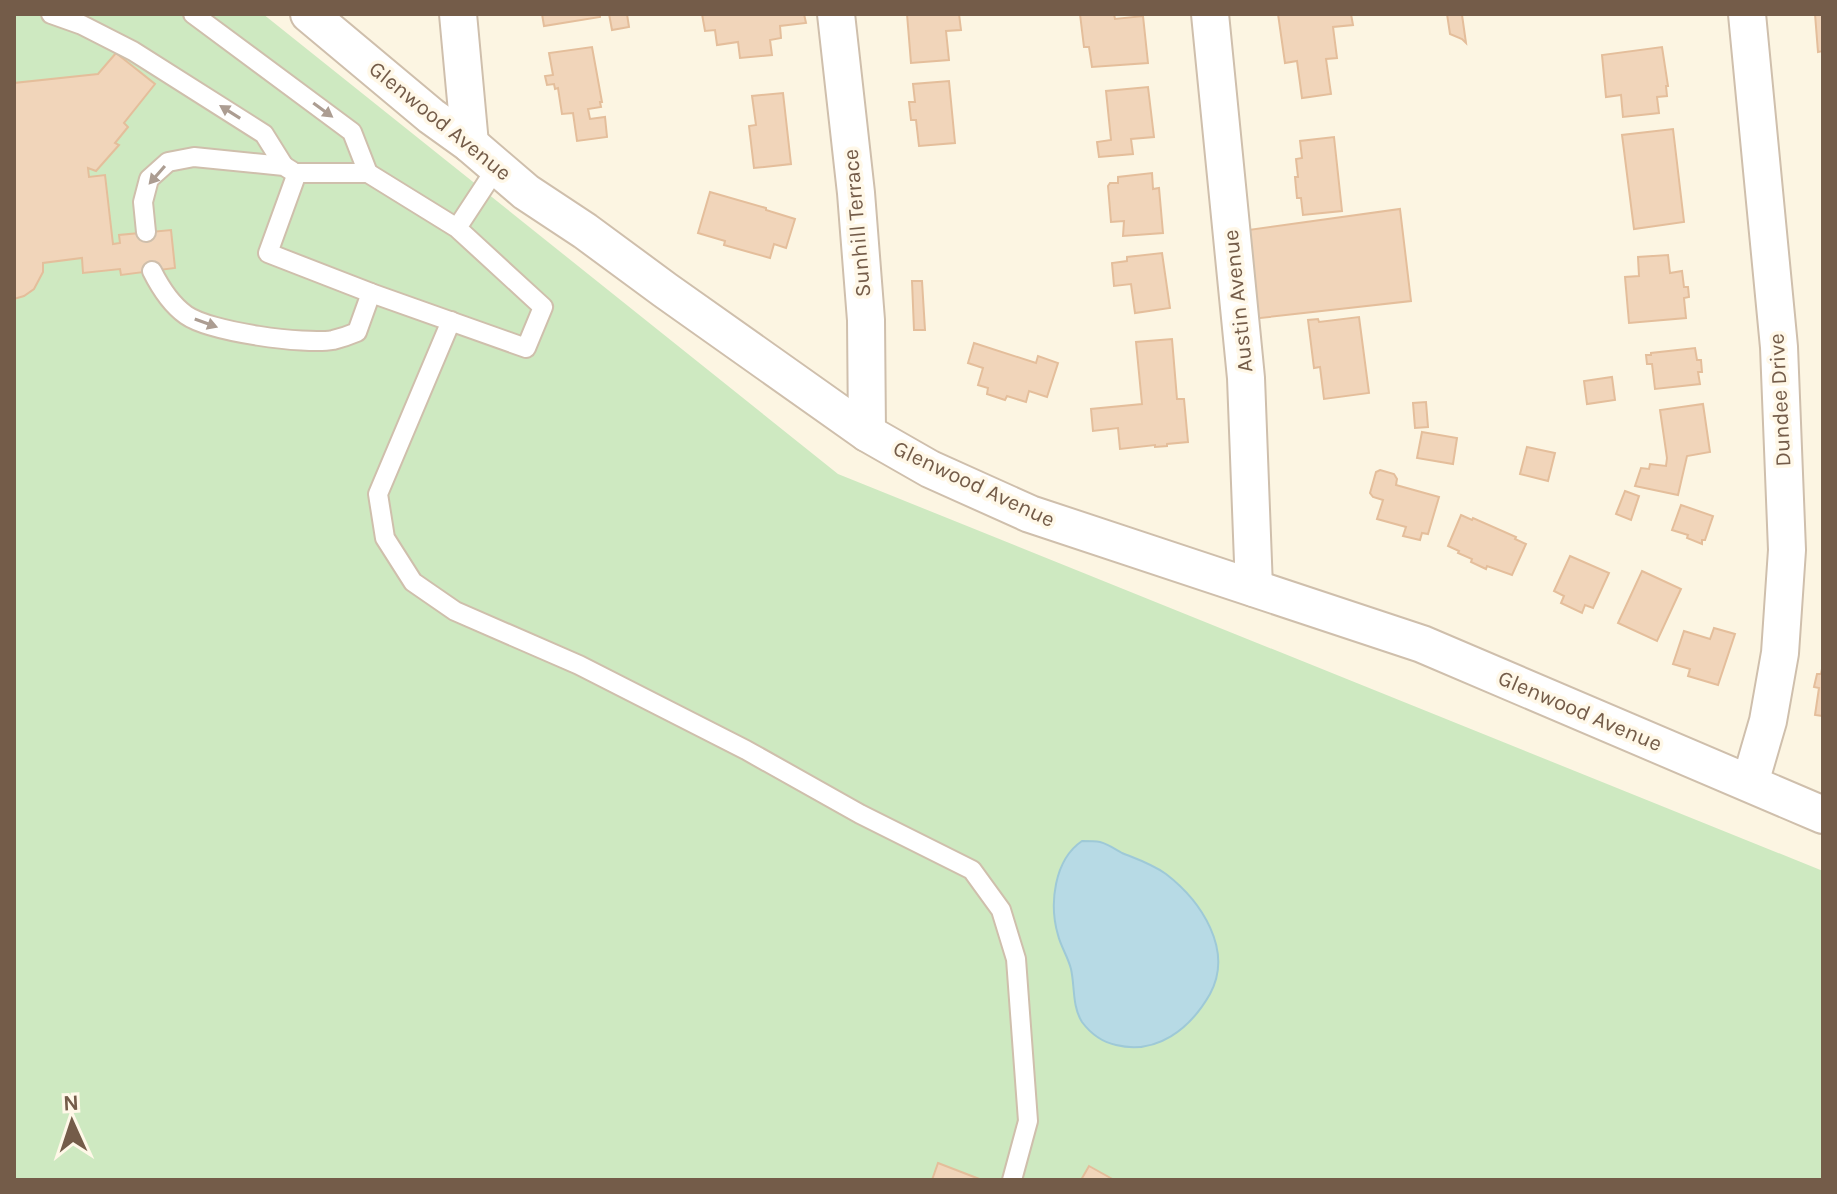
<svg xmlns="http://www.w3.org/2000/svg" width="1837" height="1194" font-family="Karla,sans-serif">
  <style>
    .green { fill: #cee9c1 }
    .water { fill: #b7dae5; stroke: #9ec9d7; stroke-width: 2 }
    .building { fill: #f1d5ba; stroke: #e4be9b; stroke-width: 2 }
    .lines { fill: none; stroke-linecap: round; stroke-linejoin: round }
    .lane-casing { stroke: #cfbfac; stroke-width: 22 }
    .street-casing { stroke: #cfbfac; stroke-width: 40 }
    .lane { stroke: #fff; stroke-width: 18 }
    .street { stroke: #fff; stroke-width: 36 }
    .oneway { fill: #ac9d92 }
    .labels { text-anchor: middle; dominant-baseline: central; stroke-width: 7; stroke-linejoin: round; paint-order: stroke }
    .street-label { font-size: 22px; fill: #745c49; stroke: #fff8e8 }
  </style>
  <rect width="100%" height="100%" fill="#fcf5e2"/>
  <polygon class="green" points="14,14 263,14 838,474 1823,871 1823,1180 14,1180"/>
  <path class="water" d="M1082,841C1088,841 1095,841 1100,842C1108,844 1115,849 1122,853C1137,859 1152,864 1166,874C1201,901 1234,950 1210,994C1190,1029 1157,1055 1116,1045C1102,1042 1091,1034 1082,1022C1072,1006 1075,987 1071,969C1068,957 1061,947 1058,935C1049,904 1054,860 1082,841Z"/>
  <g class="building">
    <polygon points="542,14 600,14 600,17 544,26"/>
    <polygon points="609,14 627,14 629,27 612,30"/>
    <polygon points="702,14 804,14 806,23 780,26 781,38 770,40 772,55 740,58 738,42 717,45 715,30 705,31"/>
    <polygon points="907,14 959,14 961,30 946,31 949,60 911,63"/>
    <polygon points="1080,14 1114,14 1115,19 1143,16 1148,63 1092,67 1089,47 1084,47"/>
    <polygon points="1278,14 1351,14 1353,25 1333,27 1337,58 1326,59 1331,94 1302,98 1297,61 1285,63"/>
    <polygon points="1447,14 1470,14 1462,15 1466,43 1462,39 1450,34"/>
    <polygon points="1815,14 1823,14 1823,51 1818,52"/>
    <polygon points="592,47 602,102 600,102 601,107 588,109 590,119 605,117 607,137 577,141 573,113 562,114 558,88 555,89 554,84 547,85 545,76 553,75 549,53"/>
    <polygon points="1662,47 1668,86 1666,86 1667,96 1657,97 1659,113 1623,117 1621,95 1606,97 1602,55"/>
    <polygon points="116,53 155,84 124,123 128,127 115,143 119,145 96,171 88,168 89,177 105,175 113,244 120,243 119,235 171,230 175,268 121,275 120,269 83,273 82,258 43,263 43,272 34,289 24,296 14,299 14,83 98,74"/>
    <polygon points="949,81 955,143 919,146 916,120 911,120 909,102 915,102 913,84"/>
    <polygon points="1148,87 1154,137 1131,139 1133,154 1099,157 1097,142 1111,140 1106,91"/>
    <polygon points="783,93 791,164 754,168 749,126 756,125 752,96"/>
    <polygon points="1673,129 1684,222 1634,229 1622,135"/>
    <polygon points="1334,137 1342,211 1303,215 1301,198 1297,198 1295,177 1298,177 1296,159 1302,158 1300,141"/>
    <polygon points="1152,173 1153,189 1159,188 1163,233 1123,236 1124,221 1111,222 1108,186 1110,183 1118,183 1118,177"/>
    <polygon points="710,192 766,208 766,210 795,219 786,248 774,244 770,258 724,245 725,241 698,233"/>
    <polygon points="1400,209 1411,301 1251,319 1241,231"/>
    <polygon points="1162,253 1170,308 1135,313 1131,284 1114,286 1112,263 1127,261 1127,257"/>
    <polygon points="1668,255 1670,273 1682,271 1684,287 1688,287 1689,297 1684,298 1686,318 1629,323 1625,277 1639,276 1638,257"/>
    <polygon points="912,281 922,281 925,330 914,330"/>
    <polygon points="1359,317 1369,393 1324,399 1320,367 1314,368 1308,320 1318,319 1319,322"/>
    <polygon points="1172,339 1177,399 1184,399 1188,442 1167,444 1167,446 1155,447 1155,445 1120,449 1118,428 1093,431 1091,409 1142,404 1136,342"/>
    <polygon points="974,343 1036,363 1038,356 1058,363 1047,397 1029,391 1026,402 1007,396 1005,400 987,394 988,388 978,385 983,368 968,363"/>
    <polygon points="1695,348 1697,360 1701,360 1702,372 1698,372 1700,384 1655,389 1652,364 1647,364 1646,355 1651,355 1651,353"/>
    <polygon points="1612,377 1615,400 1587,404 1584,381"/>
    <polygon points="1426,402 1428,427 1415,428 1413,403"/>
    <polygon points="1703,404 1710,452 1687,456 1678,495 1635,486 1641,468 1649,469 1650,464 1666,466 1667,458 1660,410"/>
    <polygon points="1422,432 1457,438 1453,464 1417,458"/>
    <polygon points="1527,447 1555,453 1548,481 1520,474"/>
    <polygon points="1380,470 1394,474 1397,479 1396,485 1439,497 1428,534 1422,533 1420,540 1403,536 1406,527 1377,519 1383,500 1373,497 1370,493 1376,472"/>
    <polygon points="1625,491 1639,496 1631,520 1616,514"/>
    <polygon points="1681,505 1713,516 1705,540 1702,540 1702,544 1687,538 1688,535 1672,530"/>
    <polygon points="1461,515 1472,520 1473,518 1516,537 1515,539 1526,544 1512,575 1487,566 1486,569 1471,562 1472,559 1458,553 1459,551 1448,546"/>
    <polygon points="1570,556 1609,573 1593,608 1585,605 1582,613 1561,603 1564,596 1554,591"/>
    <polygon points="1642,571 1681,589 1657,641 1618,623"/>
    <polygon points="1714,628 1735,634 1718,685 1688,676 1690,669 1673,664 1684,631 1710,639"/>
    <polygon points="1823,664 1823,716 1815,715 1819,688 1814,687 1817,674 1821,674"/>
    <polygon points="938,1163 982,1180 932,1180"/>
    <polygon points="1089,1166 1114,1180 1081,1180"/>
  </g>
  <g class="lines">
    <defs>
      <g id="lane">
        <polyline points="51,14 82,25 133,51 264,134 284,166"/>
        <polyline points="193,14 352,132 368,173"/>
        <polyline points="457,228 543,307 526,348 371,293 268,253 297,173 368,173 457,228 497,167"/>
        <polyline points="146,232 143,202 149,179 168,162 194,157 284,166 292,171"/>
        <path d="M152,271C160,287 172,305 186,315C210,332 305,345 333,340C341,338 350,335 357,332L371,293"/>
        <polyline points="451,321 378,494 385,538 413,582 455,611 579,665 746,750 860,814 972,870 1001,910 1016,959 1028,1121 1012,1180"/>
      </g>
      <g id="street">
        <polyline points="309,14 431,116 470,144 526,192 585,231 665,290 867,433 930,469 1030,514 1422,644 1823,815"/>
        <polyline points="458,14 470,144"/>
        <polyline points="836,14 856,193 866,320 867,433"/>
        <polyline points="1210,14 1246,378 1254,588"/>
        <polyline points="1747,14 1779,347 1787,550 1780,653 1768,721 1750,783"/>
      </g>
    </defs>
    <use href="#lane" class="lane-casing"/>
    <use href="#street" class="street-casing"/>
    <use href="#lane" class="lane"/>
    <use href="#street" class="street"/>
  </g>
  <defs><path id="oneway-solid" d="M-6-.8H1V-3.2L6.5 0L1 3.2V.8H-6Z" transform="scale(2)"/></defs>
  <g class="oneway">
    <use href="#oneway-solid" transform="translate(323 110) rotate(36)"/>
    <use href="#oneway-solid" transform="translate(230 112) rotate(-148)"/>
    <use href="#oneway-solid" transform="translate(157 175) rotate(131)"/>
    <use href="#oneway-solid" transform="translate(206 323) rotate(20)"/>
  </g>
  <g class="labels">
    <g class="street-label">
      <text transform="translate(440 121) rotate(39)">Glenwood Avenue</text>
      <text transform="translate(857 223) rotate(-95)">Sunhill Terrace</text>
      <text transform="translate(1238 301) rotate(-96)">Austin Avenue</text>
      <text transform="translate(1780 400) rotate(-93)">Dundee Drive</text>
      <text transform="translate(974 484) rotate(25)">Glenwood Avenue</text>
      <text transform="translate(1580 711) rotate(23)">Glenwood Avenue</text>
    </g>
  </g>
  <rect width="1837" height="1194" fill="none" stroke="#745c49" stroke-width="32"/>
  <g transform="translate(72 1122) rotate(357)" stroke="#fff8e8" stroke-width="6" paint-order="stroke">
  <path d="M0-6L14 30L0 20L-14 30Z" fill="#745c49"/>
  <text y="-12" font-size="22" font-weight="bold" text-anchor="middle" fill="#745c49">N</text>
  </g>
</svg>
